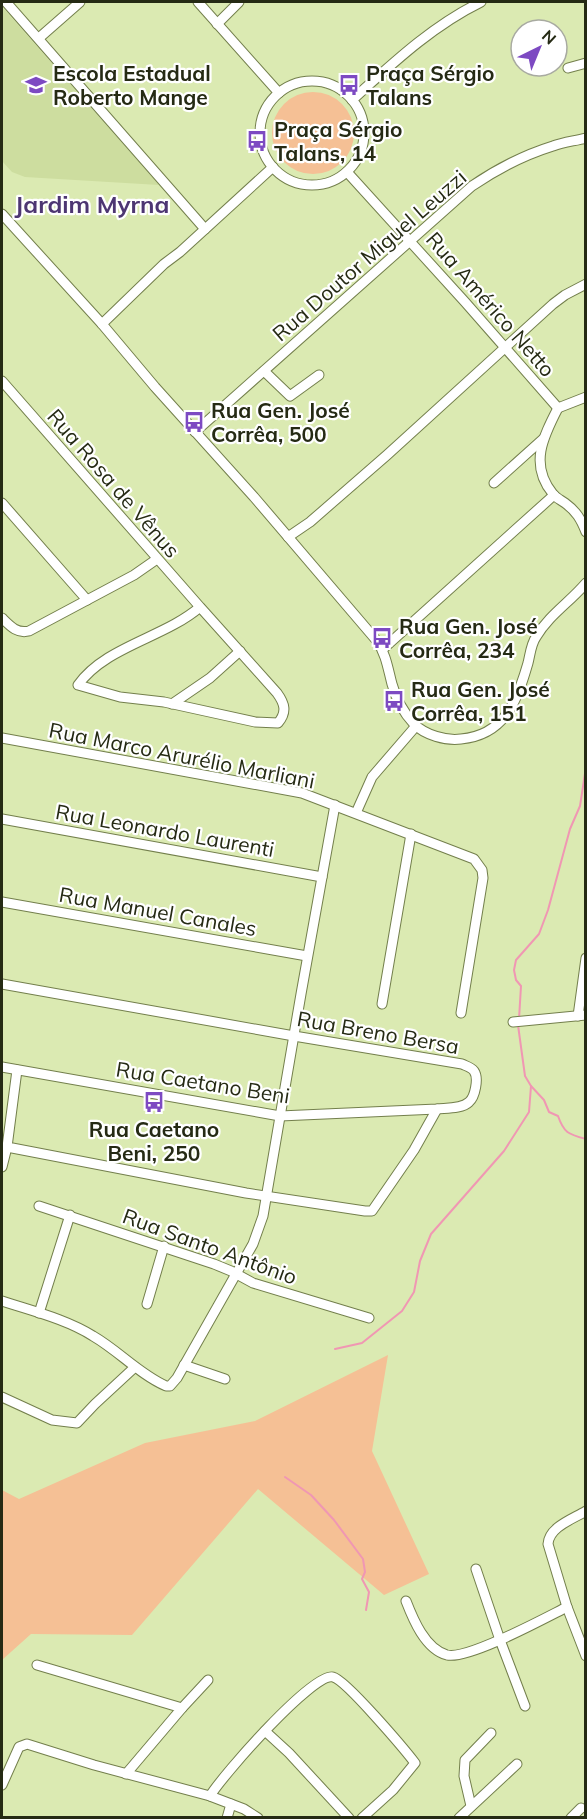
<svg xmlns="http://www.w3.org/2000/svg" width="587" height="1819" font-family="Mulish,sans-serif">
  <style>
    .built { fill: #cddd9f }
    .green { fill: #f5c095 }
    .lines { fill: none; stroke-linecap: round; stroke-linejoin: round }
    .stream { stroke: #f097b3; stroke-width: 2 }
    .minor-casing { stroke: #737f4c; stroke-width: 11 }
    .minor { stroke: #fff; stroke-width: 9 }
    .labels { text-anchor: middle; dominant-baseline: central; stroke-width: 4.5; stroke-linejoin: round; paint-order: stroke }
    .poi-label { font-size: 21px; font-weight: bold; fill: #252a14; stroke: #fff; text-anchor: start }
    .street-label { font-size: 21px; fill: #252a14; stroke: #fff }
    .quarter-label { font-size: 24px; font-weight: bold; fill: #4d3672; stroke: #fff }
  </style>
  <rect width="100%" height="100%" fill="#dbeab2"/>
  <polygon class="built" points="2,8 4,9 159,185 25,177 12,172 2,161"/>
  <g class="green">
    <circle cx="313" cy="133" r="41"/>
    <polygon points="388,1355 372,1451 429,1574 384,1595 258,1489 132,1635 31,1634 2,1660 2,1490 19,1499 145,1443 255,1421"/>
  </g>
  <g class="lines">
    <g class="stream">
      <polyline points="519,1019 521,986 516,980 514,970 516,960 539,934 548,910 570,829 580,806 586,767"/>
      <path d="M531,1086L544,1100L549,1112L558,1116C564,1133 568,1134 586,1139"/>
      <polyline points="335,1349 362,1343 402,1311 414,1292 420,1261 431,1234 504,1151 529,1112 531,1086 525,1076 518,1025"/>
      <polyline points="285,1477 311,1495 334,1520 363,1559 365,1572 362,1579 369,1592 366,1610"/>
    </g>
    <defs>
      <g id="minor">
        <polyline points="6,2 205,229"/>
        <polyline points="198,2 279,93"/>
        <polyline points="217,24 239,2"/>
        <polyline points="39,38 80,2"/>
        <polyline points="568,68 586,63"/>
        <circle cx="312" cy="133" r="52"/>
        <path d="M352,100C393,63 432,26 481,2"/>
        <polyline points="347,172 465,302 558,408"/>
        <path d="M2,214L102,324L155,387L254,497L377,641C386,654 388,669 392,684C396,699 404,713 414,724C425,735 446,741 461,739C505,735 517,701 528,663C530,655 531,644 536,637C549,615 570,602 586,583"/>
        <polyline points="102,324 164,264 180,252 273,167"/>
        <polyline points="264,371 290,396 319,375"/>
        <path d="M2,381L200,607C164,638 106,646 78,685L120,697L164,702L255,722L278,723C287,712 285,704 277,693L200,607"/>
        <path d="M558,408C543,437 529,465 553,494C556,498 561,500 565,503C576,511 581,519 586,532"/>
        <polyline points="558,408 586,397"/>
        <path d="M195,432L472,186C497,169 524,155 553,146C564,142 575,141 586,138"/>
        <polyline points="494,483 543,439"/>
        <polyline points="2,503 87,600"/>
        <polyline points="288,537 310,522 387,455 553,304 565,295 586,284"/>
        <path d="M2,618C10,626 17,634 29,631L134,575L157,559"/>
        <polyline points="383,649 554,495"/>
        <polyline points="172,704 210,678 240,651"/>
        <polyline points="2,738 302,793 474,859 482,870 483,878 461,1013"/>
        <polyline points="356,813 372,777 416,726"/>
        <polyline points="2,819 322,877"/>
        <polyline points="2,902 307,956"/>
        <path d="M2,984L294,1036L462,1064C466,1066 471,1067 474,1071C479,1078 475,1097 469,1102C462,1109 446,1108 437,1109L280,1116L2,1067"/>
        <polyline points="382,1004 411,834"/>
        <polyline points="578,1016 586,958"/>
        <polyline points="513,1022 586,1015"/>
        <polyline points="17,1070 7,1147 246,1193 365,1211 372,1211 414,1150 437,1109"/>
        <polyline points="2,1167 7,1147"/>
        <polyline points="39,1206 214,1264 231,1271 253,1283 369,1318"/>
        <path d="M2,1301C32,1311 66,1319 93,1336C119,1351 139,1374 166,1386H170L177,1378L253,1244L263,1216L301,994L335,805"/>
        <polyline points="147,1304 164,1246"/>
        <polyline points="39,1313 70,1215"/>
        <polyline points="184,1365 225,1379"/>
        <polyline points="2,1397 52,1420 77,1423 95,1404 135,1367"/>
        <path d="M586,1511C573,1519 549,1527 548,1544L567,1607L586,1656"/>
        <polyline points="476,1569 500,1640 525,1706"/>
        <path d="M406,1601C413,1619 425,1649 447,1655C468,1660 545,1618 567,1607"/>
        <polyline points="37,1665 182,1708 126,1774"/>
        <polyline points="182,1708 208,1680"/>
        <polyline points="265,1731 289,1753 349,1818"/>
        <polyline points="2,1785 19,1747 27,1744 94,1765 210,1796 244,1809 258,1818"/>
        <path d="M210,1796C222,1776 313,1672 333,1677C346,1680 405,1750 415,1763L393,1790L362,1818"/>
        <polyline points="471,1806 464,1776 465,1760 491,1733"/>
        <polyline points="227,1818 231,1804"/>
        <polyline points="459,1818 517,1764"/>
        <polyline points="571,1818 581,1808"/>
      </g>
    </defs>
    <use href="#minor" class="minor-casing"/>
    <use href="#minor" class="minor"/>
  </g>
  <defs>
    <symbol id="school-bare" viewBox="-9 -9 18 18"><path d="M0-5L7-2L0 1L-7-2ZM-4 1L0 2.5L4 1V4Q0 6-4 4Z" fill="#7d4ac2" stroke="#fff" stroke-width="2.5" paint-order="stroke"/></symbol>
    <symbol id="bus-bare" viewBox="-9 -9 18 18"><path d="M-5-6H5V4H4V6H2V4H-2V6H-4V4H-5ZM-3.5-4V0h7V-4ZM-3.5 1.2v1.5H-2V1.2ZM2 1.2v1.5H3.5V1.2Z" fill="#7d4ac2" stroke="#fff" stroke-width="2.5" paint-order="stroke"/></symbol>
  </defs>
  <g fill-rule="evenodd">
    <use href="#school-bare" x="21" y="70" width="30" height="30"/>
    <use href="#bus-bare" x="334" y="70" width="30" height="30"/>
    <use href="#bus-bare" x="242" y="126" width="30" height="30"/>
    <use href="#bus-bare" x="179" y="407" width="30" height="30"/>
    <use href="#bus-bare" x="367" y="623" width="30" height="30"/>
    <use href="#bus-bare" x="379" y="686" width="30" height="30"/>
    <use href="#bus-bare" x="139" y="1087" width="30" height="30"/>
  </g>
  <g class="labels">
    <g class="poi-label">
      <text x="53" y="73">Escola Estadual<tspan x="53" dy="24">Roberto Mange</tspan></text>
      <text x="366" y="73">Praça Sérgio<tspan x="366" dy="24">Talans</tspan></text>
      <text x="274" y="129">Praça Sérgio<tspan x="274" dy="24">Talans, 14</tspan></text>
      <text x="211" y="410">Rua Gen. José<tspan x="211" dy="24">Corrêa, 500</tspan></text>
      <text x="399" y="626">Rua Gen. José<tspan x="399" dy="24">Corrêa, 234</tspan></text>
      <text x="411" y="689">Rua Gen. José<tspan x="411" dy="24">Corrêa, 151</tspan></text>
      <text x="154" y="1129" text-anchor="middle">Rua Caetano<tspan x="154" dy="24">Beni, 250</tspan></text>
    </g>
    <g class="street-label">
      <text transform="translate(369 255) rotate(-41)">Rua Doutor Miguel Leuzzi</text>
      <text transform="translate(491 304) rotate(49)">Rua Américo Netto</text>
      <text transform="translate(114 483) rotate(49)">Rua Rosa de Vênus</text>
      <text transform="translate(182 755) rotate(11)">Rua Marco Arurélio Marliani</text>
      <text transform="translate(165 830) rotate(10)">Rua Leonardo Laurenti</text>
      <text transform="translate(158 911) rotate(10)">Rua Manuel Canales</text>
      <text transform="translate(378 1032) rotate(10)">Rua Breno Bersa</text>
      <text transform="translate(203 1082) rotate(9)">Rua Caetano Beni</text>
      <text transform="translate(210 1246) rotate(20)">Rua Santo Antônio</text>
    </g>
    <g class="quarter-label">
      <text x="92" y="204">Jardim Myrna</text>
    </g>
  </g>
  <rect width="587" height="1819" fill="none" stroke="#252a14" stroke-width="6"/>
  <g transform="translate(539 48) rotate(43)"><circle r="28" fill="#ffffff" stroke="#a8aaa1" stroke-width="1.5"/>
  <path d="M0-4.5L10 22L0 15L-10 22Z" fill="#7d4ac2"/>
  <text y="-9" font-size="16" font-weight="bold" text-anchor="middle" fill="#252a14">N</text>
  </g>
</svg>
